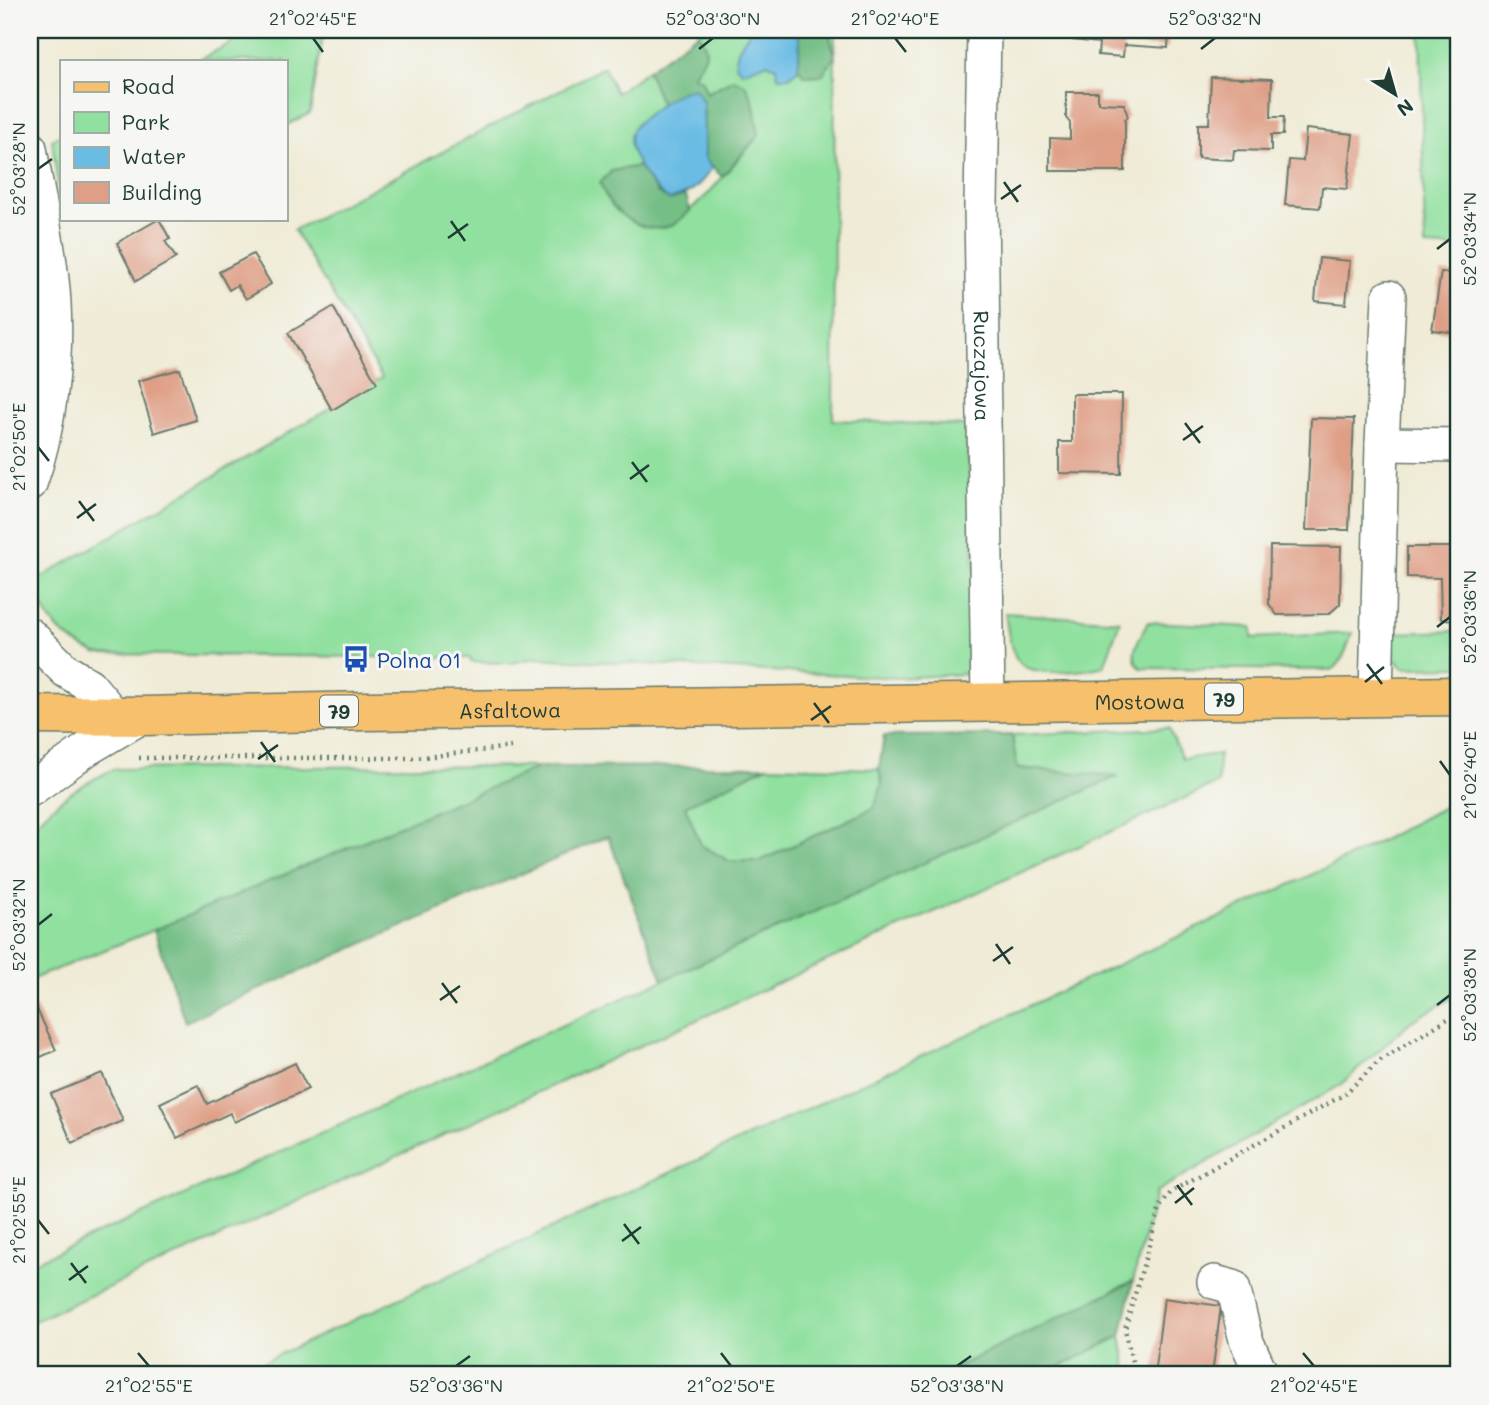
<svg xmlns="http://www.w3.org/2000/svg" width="1489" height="1405" font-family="Mali,sans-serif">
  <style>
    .green { fill: #90e09f; stroke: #588e6a; stroke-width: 2 }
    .forest { fill: #74be86; stroke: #4a7e5d; stroke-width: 2 }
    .water { fill: #6abce5; stroke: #447c8c; stroke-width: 2 }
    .building { fill: #df9f86 }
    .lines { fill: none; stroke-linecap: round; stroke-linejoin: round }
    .minor-casing { stroke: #687a6d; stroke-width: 36 }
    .major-casing { stroke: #687a6d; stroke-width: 41 }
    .path { stroke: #687a6d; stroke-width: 4.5; stroke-dasharray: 2 5; stroke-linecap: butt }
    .minor { stroke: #fff; stroke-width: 33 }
    .major { stroke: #f7c06c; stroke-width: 38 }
    .ticks { fill: none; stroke: #1f3d34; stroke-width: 2.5 }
    .labels { text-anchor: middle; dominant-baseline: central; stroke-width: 6; stroke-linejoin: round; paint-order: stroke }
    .shield { fill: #f6f6f2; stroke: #60746d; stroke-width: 2 }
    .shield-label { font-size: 19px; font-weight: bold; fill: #1f3d34 }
    .street-label { font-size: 21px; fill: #1f3d34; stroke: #f6f6f2 }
    .transit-label { font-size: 21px; fill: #164399; stroke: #f6f6f2; text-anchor: start }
    .neatline { fill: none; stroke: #1f3d34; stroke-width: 2.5 }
    .ticks-label { font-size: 18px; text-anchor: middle; fill: #1f3d34 }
  </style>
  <rect width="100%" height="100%" fill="#f6f6f2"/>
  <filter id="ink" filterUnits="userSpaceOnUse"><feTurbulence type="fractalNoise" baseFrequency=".0143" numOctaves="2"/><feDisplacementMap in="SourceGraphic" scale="14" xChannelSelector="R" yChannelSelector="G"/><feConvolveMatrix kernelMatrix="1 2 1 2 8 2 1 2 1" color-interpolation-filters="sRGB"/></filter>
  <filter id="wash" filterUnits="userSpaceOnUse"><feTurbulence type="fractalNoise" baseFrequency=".00686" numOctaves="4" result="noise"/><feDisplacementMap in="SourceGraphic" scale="28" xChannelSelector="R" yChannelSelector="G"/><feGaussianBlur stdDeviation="1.57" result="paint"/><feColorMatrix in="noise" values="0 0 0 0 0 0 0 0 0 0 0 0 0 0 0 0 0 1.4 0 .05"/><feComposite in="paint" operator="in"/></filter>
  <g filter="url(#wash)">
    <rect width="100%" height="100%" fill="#efebd6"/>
    <g class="green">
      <polygon points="256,30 324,30 310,113 285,126 285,61 197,61"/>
      <path d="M702,30H794L798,68L806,76L822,75L835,56L828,30H835L833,420L966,426L981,663L965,674L898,678L535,658L512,663L471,662L470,658L97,654C62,639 42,620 35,581L382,378L294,230L604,67L616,93L648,70L661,104L641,120L631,145L639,166L611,171L673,225L708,194L759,135L756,123L719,86L707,94L692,77C704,58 713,54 698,33Z"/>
      <polygon points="1420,30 1459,30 1459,248 1425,246"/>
      <polygon points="61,134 61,210 52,140"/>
      <path d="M1005,613L1120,621L1104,666C1086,671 1038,677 1022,665C1009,654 1008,628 1005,613Z"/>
      <path d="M1148,622L1252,627V638L1353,633C1346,646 1344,664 1331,670L1141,668C1126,655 1141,636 1148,622Z"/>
      <polygon points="1459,631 1459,667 1403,668 1393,658 1390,633"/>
      <polygon points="1169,728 1182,759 1219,754 1218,783 30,1323 30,1264 1116,777 1017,768 1012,735"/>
      <path d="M418,766L539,767L154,930L30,980V830C57,799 77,787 114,769Z"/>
      <polygon points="767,766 879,769 882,784 874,808 760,861 729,861 701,845 684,806"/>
      <polygon points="1459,799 1459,994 1410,1022 1342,1084 1156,1192 1133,1281 941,1375 235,1375 1356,854"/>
      <polygon points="1121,1336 1128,1375 1043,1375"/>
    </g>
    <g class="forest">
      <polygon points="794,30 828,30 835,56 822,75 805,76 798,68"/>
      <path d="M698,33C713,54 704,57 693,76L701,79L707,93L733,79L745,84L753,100L759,135L722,177L705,158L703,102L684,90L661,104L648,70Z"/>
      <path d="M639,166L657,192L669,200L686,195L690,211C685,215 679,222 673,225C642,238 608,211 600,182L612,171Z"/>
      <polygon points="1012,735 1017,768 1118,776 663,980 608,836 185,1022 154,930 539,767 767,766 685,806 701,845 729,861 760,861 874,808 882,784 879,769 884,736"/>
      <polygon points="1133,1281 1121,1336 1043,1375 941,1375"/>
    </g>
    <g class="water">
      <polygon points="750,30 795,30 800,40 798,69 789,77 778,77 776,67 766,63 742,72 735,64 738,50"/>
      <path d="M695,88L703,102L705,158L712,168C698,188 692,193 669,200C653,189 623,152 632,131C637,121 648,114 656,108C667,98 681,91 695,88Z"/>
    </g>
    <g id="blocks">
      <g class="building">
        <polygon points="1074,30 1169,30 1168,48 1124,45 1123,57 1098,55 1099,43 1073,40"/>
        <polygon points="1211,77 1272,79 1271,117 1284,117 1283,135 1271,135 1271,151 1234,150 1233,160 1198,158 1198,124 1209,124"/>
        <polygon points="1066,92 1098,92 1098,103 1124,104 1128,117 1125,119 1125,171 1050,171 1050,138 1070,139 1070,123 1066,118"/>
        <polygon points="1306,129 1353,134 1347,189 1322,187 1320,208 1285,205 1289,160 1303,161"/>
        <polygon points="159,219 170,239 165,241 176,258 136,281 117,243"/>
        <polygon points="253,254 271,284 246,299 237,285 229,290 219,272"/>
        <polygon points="1319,258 1350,261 1346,304 1315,301"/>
        <polygon points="1441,272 1459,274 1459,333 1432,330"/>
        <polygon points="333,307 377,383 332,410 288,333"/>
        <polygon points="180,369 196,420 154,433 138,381"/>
        <polygon points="1072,394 1122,394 1121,474 1059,473 1059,442 1072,442"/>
        <polygon points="1311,418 1354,419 1349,530 1306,530"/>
        <polygon points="1270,546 1341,547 1340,604 1329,614 1277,615 1269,604"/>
        <polygon points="1407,547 1459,547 1459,620 1441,619 1440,578 1407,577"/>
        <polygon points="36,1007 56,1050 30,1062 30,1010"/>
        <polygon points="295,1063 308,1089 234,1122 230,1113 177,1138 160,1103 198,1085 207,1104"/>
        <polygon points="102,1073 123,1121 72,1143 51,1094"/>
        <polygon points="1164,1298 1221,1306 1212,1375 1154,1375"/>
      </g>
    </g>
  </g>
  <g filter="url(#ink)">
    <use href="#blocks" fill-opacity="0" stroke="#687a6d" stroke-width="2"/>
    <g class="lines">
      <defs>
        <g id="minor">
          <path id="s1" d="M984,30L981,204L988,704"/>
          <path d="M30,148C38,199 51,251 54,303C57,362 50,428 30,484"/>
          <polyline points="1382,444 1459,445"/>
          <polyline points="30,635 66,671 89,685 116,717"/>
          <polyline points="1376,697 1382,444 1389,297"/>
          <polyline points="30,790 87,749 143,716"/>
          <polyline points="1214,1282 1233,1287 1246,1340 1262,1375"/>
        </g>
        <g id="major">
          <path id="s2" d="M30,715L143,716L367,711L1459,696"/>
        </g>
      </defs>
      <use href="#minor" class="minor-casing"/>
      <use href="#major" class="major-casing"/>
      <g class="path">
        <polyline points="30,544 32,537"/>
        <polyline points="139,758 416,758 511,747"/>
        <polyline points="1135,1375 1125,1329 1160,1207 1172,1191 1345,1094 1379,1061 1459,1012"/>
      </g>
      <use href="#minor" class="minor"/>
      <use href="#major" class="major"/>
    </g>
  </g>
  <path class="ticks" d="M313,38L323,52M895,38L906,52M699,49L713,38M1201,49L1215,38M38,169L52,159M1004,182L1018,202M1001,199L1021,185M451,221L465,241M448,238L468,224M1437,249L1450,239M1185,423L1200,443M1183,440L1203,426M38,447L49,461M632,462L647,482M630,479L649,465M79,501L94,521M77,518L96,504M1437,627L1450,617M1367,664L1382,684M1365,682L1384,667M814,703L829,723M811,720L831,706M261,742L275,762M258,759L278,745M1440,761L1450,775M38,925L52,914M996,944L1010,964M993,961L1013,947M442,983L457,1003M440,1000L460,986M1437,1005L1450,995M1177,1185L1192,1205M1175,1203L1194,1188M38,1220L49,1234M624,1224L639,1244M622,1241L641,1227M71,1263L86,1283M69,1280L88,1266M138,1353L149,1366M721,1353L731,1366M1303,1353L1314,1366M456,1366L470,1356M957,1366L971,1356"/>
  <defs>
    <symbol id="bus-bare" viewBox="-9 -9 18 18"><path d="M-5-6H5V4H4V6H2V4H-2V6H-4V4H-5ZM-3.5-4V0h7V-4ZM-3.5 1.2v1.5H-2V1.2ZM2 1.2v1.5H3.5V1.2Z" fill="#1a4fb4" stroke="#f6f6f2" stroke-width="2.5" paint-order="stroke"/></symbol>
  </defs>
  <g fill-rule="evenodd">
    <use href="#bus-bare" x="337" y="640" width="38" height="38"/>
  </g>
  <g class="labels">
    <g class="shield">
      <rect x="1205" y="683.5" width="38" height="31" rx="5"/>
      <rect x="320" y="695.5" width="38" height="31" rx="5"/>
    </g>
    <g class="shield-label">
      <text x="1224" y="699">79</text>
      <text x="339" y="711">79</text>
    </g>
    <g class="street-label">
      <text stroke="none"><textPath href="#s1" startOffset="336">Ruczajowa</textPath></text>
      <text stroke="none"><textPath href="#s2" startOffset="1110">Mostowa</textPath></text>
      <text stroke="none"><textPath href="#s2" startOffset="480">Asfaltowa</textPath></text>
    </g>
    <g class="transit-label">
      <text x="377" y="659">Polna 01</text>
    </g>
  </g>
  <rect width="1489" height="1405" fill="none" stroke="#f6f6f2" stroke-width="77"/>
  <rect x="60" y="60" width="228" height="161" fill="#f6f6f2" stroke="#a0aca6" stroke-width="2"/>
  <rect x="74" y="82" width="35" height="10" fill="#f7c06c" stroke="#a0aca6" stroke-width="2"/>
  <text x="122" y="94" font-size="21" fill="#1f3d34">Road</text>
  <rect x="74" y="112" width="35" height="21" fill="#90e09f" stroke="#a0aca6" stroke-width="2"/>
  <text x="122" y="130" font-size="21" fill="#1f3d34">Park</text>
  <rect x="74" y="147" width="35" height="21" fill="#6abce5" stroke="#a0aca6" stroke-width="2"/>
  <text x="122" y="164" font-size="21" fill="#1f3d34">Water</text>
  <rect x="74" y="182" width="35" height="21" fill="#df9f86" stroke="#a0aca6" stroke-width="2"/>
  <text x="122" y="200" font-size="21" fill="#1f3d34">Building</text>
  <g transform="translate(1395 94) rotate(143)" stroke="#f6f6f2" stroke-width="5" paint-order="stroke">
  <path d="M0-5L12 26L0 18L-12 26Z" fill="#1f3d34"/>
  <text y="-10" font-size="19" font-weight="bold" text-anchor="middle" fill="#1f3d34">N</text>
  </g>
  <rect x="38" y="38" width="1412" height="1328" class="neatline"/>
  <g class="ticks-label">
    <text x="313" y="25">21°02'45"E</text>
    <text x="713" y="25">52°03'30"N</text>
    <text x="895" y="25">21°02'40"E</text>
    <text x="1215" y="25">52°03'32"N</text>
    <text transform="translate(19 169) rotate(-90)" y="6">52°03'28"N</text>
    <text transform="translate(1470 239) rotate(-90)" y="6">52°03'34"N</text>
    <text transform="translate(19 447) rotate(-90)" y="6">21°02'50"E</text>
    <text transform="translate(1470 617) rotate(-90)" y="6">52°03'36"N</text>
    <text transform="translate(1470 775) rotate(-90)" y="6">21°02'40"E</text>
    <text transform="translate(19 925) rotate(-90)" y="6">52°03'32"N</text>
    <text transform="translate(1470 995) rotate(-90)" y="6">52°03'38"N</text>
    <text transform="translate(19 1220) rotate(-90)" y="6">21°02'55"E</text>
    <text x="149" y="1392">21°02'55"E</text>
    <text x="456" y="1392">52°03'36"N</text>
    <text x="731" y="1392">21°02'50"E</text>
    <text x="957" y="1392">52°03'38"N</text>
    <text x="1314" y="1392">21°02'45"E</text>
  </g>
</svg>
